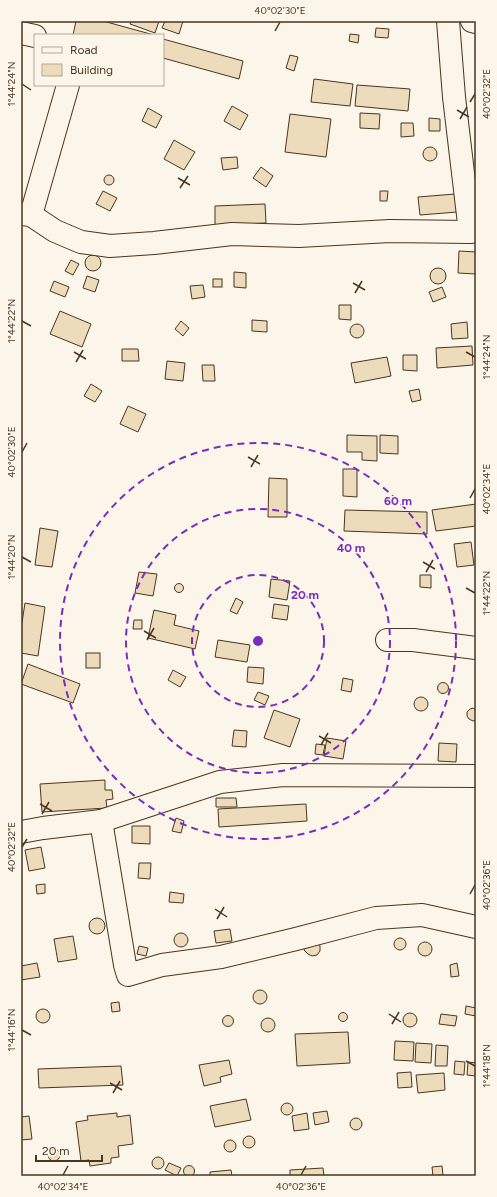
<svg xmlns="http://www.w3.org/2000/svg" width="497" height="1197" font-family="Figtree,sans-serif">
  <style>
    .building { fill: #ecdcbc; stroke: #4a3520 }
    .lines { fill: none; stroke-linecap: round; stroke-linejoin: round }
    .minor-casing { stroke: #4a3520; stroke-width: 24 }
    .minor { stroke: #fbf6e9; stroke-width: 22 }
    .ticks { fill: none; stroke: #4a3520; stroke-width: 1.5 }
    .ring { fill: none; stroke: #7b2cbf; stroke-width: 2; stroke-dasharray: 7 5 }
    .centre { fill: #7b2cbf; stroke: #fbf6e9; stroke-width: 2 }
    .ring-label { font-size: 12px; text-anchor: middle; font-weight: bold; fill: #7b2cbf; stroke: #fbf6e9; stroke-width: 3; stroke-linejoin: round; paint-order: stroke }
    .neatline { fill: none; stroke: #4a3520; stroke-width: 1.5 }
    .ticks-label { font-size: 10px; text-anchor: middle; fill: #4a3520 }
  </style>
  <rect width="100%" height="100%" fill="#fbf6e9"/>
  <g class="building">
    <polygon points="76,21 103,21 154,35 73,35"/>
    <polygon points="131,21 159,21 155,33 130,24"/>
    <polygon points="165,21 183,21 179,34 162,28"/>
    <polygon points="376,28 389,29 388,38 375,37"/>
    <polygon points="350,34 359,35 358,43 349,41"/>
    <polygon points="163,39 243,61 239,79 163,58"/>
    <polygon points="290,55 298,57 294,71 286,68"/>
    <polygon points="314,79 353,84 350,106 311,102"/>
    <polygon points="357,85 410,89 408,111 355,106"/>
    <polygon points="232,106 248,115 240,130 224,121"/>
    <polygon points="148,108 162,116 156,128 142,121"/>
    <polygon points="360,113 380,114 379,129 360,128"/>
    <polygon points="290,114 331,119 326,157 285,152"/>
    <polygon points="429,118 440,119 440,131 429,131"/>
    <polygon points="401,123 413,123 414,136 401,137"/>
    <polygon points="174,140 195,152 184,170 164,159"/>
    <circle cx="430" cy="154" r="7"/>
    <polygon points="237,157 238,168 223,170 221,158"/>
    <polygon points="261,167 273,176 266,187 253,178"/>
    <circle cx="109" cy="180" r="5"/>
    <polygon points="103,191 117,198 110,211 96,204"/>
    <polygon points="380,191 388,191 387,201 380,201"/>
    <polygon points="455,194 457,212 420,215 418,197"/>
    <polygon points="265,204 266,223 215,225 215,206"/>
    <polygon points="459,251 476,252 476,274 458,273"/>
    <circle cx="93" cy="263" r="8"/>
    <polygon points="71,260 79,264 73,275 65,271"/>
    <circle cx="438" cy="276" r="8"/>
    <polygon points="234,272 246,273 246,288 234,287"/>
    <polygon points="87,276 99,280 95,292 83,288"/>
    <rect x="213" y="279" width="9" height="8"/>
    <polygon points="54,281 69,287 65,297 50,291"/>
    <polygon points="203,285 205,297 192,299 190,286"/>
    <polygon points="442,287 446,297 433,302 429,292"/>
    <polygon points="339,305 351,305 351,320 339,319"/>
    <polygon points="60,311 91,324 82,347 50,334"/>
    <polygon points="252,320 267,321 267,332 252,331"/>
    <polygon points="181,321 189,328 183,336 175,329"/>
    <polygon points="467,322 468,338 452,339 451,324"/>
    <circle cx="357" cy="331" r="7"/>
    <polygon points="472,346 473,365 437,368 436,348"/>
    <polygon points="122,349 138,349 139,361 122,361"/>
    <polygon points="403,355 417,355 417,371 403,370"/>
    <polygon points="387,357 391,376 355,383 351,363"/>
    <polygon points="167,361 185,363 183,381 165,379"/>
    <polygon points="202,365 214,365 215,381 203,381"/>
    <polygon points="91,384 102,391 95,402 84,396"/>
    <polygon points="419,389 421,400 412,402 409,391"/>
    <polygon points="128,406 146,414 138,432 120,424"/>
    <polygon points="347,435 377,436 377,461 362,460 362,452 347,452"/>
    <polygon points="380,435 398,436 398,454 380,453"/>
    <polygon points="343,469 357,469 357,497 343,496"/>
    <polygon points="269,478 287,479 287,517 268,517"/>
    <polygon points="476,504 476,526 436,531 432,510"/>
    <polygon points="345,510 427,512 427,534 344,531"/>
    <polygon points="40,528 58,531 52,567 35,565"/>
    <polygon points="471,542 474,565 457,567 454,544"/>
    <polygon points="139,572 157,574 153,596 135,593"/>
    <polygon points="420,575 431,575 431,588 420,587"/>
    <polygon points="271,579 290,581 287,600 269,597"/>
    <circle cx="179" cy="588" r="4.5"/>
    <polygon points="236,598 243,602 237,614 230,611"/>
    <polygon points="25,603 45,607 38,656 21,653 21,629"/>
    <polygon points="274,604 289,606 287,620 272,618"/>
    <polygon points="154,610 176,615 174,625 199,631 195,649 148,638"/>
    <polygon points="134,620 142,620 142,629 133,629"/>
    <polygon points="218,640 250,645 247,662 215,657"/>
    <rect x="86" y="653" width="14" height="15"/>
    <polygon points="28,664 80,684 73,703 21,684"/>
    <polygon points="248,667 264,668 263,684 247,682"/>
    <polygon points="173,670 186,677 180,687 168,680"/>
    <polygon points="343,678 353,680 351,692 341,690"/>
    <circle cx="443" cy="688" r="5.5"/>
    <polygon points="258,692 269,696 265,705 254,700"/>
    <circle cx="421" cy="704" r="7"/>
    <polygon points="473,708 476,710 476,720 473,721 469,719 467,716 467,712 470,709"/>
    <polygon points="274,710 300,719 290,747 264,738"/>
    <polygon points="234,730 247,731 246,747 232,746"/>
    <polygon points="327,738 346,741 343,759 324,756"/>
    <polygon points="439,743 457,744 456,762 438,761"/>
    <polygon points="316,744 325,745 323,755 315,754"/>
    <polygon points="105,780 105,790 112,790 113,799 106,800 107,808 42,812 40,784"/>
    <polygon points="216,798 236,798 237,807 216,807"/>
    <polygon points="306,804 307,821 219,827 218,809"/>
    <polygon points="176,818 184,821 181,833 172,831"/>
    <polygon points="132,826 150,826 150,844 132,843"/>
    <polygon points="41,847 45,868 29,871 25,850"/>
    <polygon points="139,863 151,863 150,879 138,878"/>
    <polygon points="45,884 45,893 37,894 36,885"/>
    <polygon points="170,892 184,894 183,903 169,902"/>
    <circle cx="97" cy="926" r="8"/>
    <polygon points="230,929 232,941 216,943 214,931"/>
    <circle cx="181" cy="940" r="7"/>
    <polygon points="73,936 77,959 58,962 54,939"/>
    <circle cx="400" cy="944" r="6"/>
    <polygon points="317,941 320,946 320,951 317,955 312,956 308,954 304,950 305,945"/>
    <circle cx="425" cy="949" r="7"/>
    <polygon points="139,946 148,948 146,956 137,954"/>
    <polygon points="37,963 40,977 21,980 21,966"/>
    <polygon points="457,963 459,976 451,977 450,965"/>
    <circle cx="260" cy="997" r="7"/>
    <polygon points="119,1002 120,1011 112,1012 111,1003"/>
    <polygon points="466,1006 476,1008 476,1016 465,1014"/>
    <circle cx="43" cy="1016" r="7"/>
    <circle cx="343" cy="1017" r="4.5"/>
    <circle cx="410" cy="1020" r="7"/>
    <polygon points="441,1014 457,1016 455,1026 439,1024"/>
    <circle cx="228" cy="1021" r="5.5"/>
    <circle cx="268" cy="1025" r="7"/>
    <polygon points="348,1032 350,1063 297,1066 295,1034"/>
    <polygon points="395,1041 414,1042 413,1061 394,1060"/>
    <polygon points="416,1043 432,1044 431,1063 415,1062"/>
    <polygon points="436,1045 448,1046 447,1066 435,1066"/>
    <polygon points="229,1060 232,1074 220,1077 221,1082 204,1086 199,1065"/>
    <polygon points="455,1061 465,1062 464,1075 454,1074"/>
    <polygon points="468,1062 476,1063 476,1076 467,1075"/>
    <polygon points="121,1066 123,1085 39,1088 38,1069"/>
    <polygon points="411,1072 412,1087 398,1088 397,1073"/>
    <polygon points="444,1073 445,1090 418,1093 416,1075"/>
    <polygon points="246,1099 251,1120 215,1127 210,1106"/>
    <circle cx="287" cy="1109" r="6"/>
    <polygon points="327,1111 329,1122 315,1125 313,1113"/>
    <polygon points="117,1113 117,1117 130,1115 133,1144 118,1146 119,1157 111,1158 111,1163 90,1166 89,1160 81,1161 76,1122 88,1120 87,1116"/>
    <polygon points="307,1113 309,1129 294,1131 292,1116"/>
    <polygon points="29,1116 32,1139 21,1140 21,1117"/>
    <circle cx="356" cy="1124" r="6"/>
    <circle cx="249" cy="1142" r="6"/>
    <circle cx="230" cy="1146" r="6"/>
    <circle cx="54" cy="1155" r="6"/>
    <circle cx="158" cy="1163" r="6"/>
    <polygon points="169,1163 181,1168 177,1176 165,1170"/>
    <circle cx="189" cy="1171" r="5.5"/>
    <polygon points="442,1166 443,1175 433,1176 432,1167"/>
    <polygon points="323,1168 324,1176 290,1176 290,1170"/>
    <polygon points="231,1170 232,1176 210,1176 210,1172"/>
  </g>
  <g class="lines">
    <defs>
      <g id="minor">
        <polyline points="448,21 454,97 470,232"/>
        <polyline points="472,21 476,22"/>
        <polyline points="21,33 35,36"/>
        <polyline points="21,214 31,215 55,231 81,242 110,246 154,243 232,234 299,236 390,231 470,232 476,231"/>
        <polyline points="31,215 68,85"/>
        <polyline points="387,640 413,640 476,648"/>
        <polyline points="101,821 125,965 128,975 162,965 221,957 296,939 376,918 422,915 476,927"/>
        <polyline points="21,832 43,828 101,821 220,782 283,775 476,776"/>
      </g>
    </defs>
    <use href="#minor" class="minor-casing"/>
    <use href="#minor" class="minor"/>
  </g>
  <path class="ticks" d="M275,31L280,22M22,84L31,90M470,102L475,94M457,110L469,117M460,119L467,107M178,178L190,185M180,188L188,176M353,283L365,290M355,293L362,281M22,321L31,326M74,352L86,359M466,352L475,357M76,362L83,350M22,452L27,443M248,457L260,464M251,467L258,455M470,498L475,489M22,557L31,562M423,562L435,569M426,572L433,560M466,588L475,593M144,631L156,638M147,640L154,628M319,736L331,743M321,745L328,733M40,804L52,811M42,814L49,802M22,847L27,839M470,894L475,885M215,909L227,917M217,919L224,907M389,1014L401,1022M392,1024L399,1012M22,1030L31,1035M466,1061L475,1066M110,1083L122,1090M113,1093L120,1081M63,1175L68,1166M301,1175L306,1166"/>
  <g class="ring">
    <circle cx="258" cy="641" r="66"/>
    <circle cx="258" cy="641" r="132"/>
    <circle cx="258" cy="641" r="198"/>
  </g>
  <circle cx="258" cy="641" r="6" class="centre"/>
  <g class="ring-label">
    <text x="398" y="505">60 m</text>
    <text x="351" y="552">40 m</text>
    <text x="305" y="599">20 m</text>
  </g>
  <rect width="497" height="1197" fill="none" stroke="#fbf6e9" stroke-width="44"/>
  <rect x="34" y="34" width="130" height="52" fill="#fbf6e9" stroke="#b4a999"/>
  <rect x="42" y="47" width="20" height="6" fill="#fbf6e9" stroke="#b4a999"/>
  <text x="70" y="54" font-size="12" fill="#4a3520">Road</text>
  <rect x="42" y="64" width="20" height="12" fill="#ecdcbc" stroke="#b4a999"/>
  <text x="70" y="74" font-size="12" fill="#4a3520">Building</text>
  <path d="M36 1155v6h66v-6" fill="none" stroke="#4a3520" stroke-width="2"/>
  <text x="42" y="1155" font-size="12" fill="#4a3520" stroke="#fbf6e9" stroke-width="3" paint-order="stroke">20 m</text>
  <rect x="22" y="22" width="453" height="1153" class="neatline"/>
  <g class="ticks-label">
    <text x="280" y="14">40°02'30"E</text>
    <text transform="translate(11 84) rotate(-90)" y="4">1°44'24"N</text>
    <text transform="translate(486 94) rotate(-90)" y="4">40°02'32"E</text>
    <text transform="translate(11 321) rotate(-90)" y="4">1°44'22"N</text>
    <text transform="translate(486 357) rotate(-90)" y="4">1°44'24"N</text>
    <text transform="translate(11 452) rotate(-90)" y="4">40°02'30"E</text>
    <text transform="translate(486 489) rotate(-90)" y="4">40°02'34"E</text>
    <text transform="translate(11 557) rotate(-90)" y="4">1°44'20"N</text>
    <text transform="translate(486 593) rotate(-90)" y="4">1°44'22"N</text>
    <text transform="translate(11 847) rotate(-90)" y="4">40°02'32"E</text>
    <text transform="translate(486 885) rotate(-90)" y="4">40°02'36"E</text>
    <text transform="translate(11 1030) rotate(-90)" y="4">1°44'16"N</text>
    <text transform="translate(486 1066) rotate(-90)" y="4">1°44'18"N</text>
    <text x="63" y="1190">40°02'34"E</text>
    <text x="301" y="1190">40°02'36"E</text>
  </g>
</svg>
